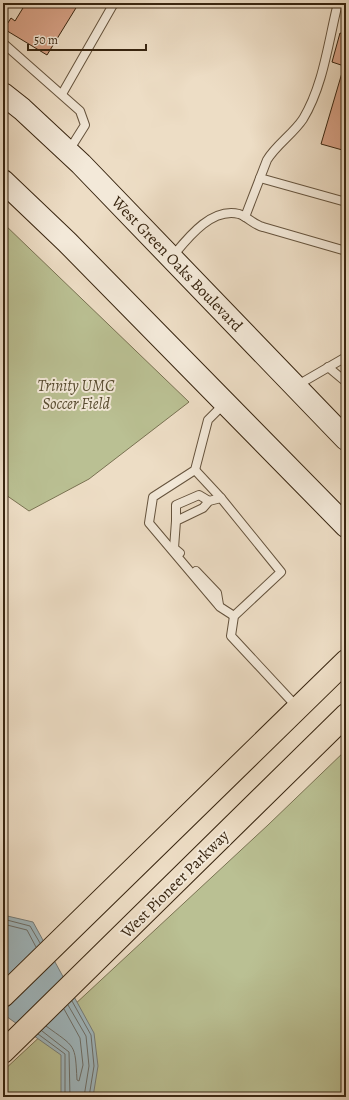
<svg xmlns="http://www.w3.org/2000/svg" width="349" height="1100" font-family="Alegreya,serif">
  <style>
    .green { fill: #bac093; stroke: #797252 }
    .water { fill: #9fb8c0; stroke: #767d7a }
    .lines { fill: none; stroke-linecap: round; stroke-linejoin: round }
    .shore { stroke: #6c6e68; stroke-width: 1 }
    .building { fill: #d9a388; stroke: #382510 }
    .lane-casing { stroke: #65533d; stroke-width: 10 }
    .secondary-casing { stroke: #382510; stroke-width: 24 }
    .primary-casing { stroke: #382510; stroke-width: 24 }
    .lane { stroke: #f3e9d9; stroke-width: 8 }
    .secondary { stroke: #f3e9d9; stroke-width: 22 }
    .primary { stroke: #edddc5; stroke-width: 22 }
    .labels { text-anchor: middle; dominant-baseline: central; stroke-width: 4; stroke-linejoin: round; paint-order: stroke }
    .street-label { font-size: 16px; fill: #382510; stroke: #f3e9d9 }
    .park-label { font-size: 16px; font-style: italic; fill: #584c31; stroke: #f3e9d9 }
  </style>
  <rect width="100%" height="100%" fill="#edddc5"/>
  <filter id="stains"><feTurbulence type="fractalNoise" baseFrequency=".005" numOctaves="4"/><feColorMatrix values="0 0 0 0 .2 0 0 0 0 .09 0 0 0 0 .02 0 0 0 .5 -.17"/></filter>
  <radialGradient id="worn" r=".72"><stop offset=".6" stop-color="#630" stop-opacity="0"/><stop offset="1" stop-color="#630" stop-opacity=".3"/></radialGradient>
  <g class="green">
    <polygon points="3,223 189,402 89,479 29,511 3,493"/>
    <polygon points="346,750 346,1097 3,1097 3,1071 268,825"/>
  </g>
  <polygon class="water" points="3,915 33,922 94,1033 98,1066 93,1097 61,1097 61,1055 3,1014"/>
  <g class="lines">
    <g class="shore">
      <polyline points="3,919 30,926 40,943"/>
      <polyline points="3,924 27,930 36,947"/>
      <polyline points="72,1001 91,1035 94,1066 89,1097"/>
      <polyline points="68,1005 86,1036 89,1066 84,1097"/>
      <path d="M46,1026C76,1048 75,1043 77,1080L79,1081L83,1065L80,1038L64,1009"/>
      <polyline points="42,1031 69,1052 70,1097"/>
      <polyline points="38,1034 65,1054 65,1097"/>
    </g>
  </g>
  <g class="building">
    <polygon points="26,3 79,3 47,55 4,29 11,18 15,21"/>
    <polygon points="340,33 346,35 346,151 321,144 344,66 332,62"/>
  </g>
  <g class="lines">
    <defs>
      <g id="lane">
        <polyline points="3,43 80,111 85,125 68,152"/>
        <polyline points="62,94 114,3"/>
        <polyline points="260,178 346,202"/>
        <path d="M245,217L267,160C276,145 293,134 303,119C323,86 328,44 337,7L340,3"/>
        <path d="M172,257C187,239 211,207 239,214C248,217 254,225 263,227C291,235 318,243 346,251"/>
        <polyline points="328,367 346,382"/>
        <polyline points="296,386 346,357"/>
        <polyline points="225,403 208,420 195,470 153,497 149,523 220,607 234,616"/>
        <polyline points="195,470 221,498 281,572 234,616 231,636 297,707"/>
        <polyline points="176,521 176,505 199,495 209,501"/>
        <polyline points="180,553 174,548 176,521 203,508 209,501 221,498"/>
        <polyline points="196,571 217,593 219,605"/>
      </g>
      <g id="secondary">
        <polyline points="3,94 22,109 81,164 346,439"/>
        <polyline points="3,181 67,242 346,526"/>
      </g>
      <g id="primary">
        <polyline points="3,996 346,661"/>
        <polyline points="3,1052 346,715"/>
      </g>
    </defs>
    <use href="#lane" class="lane-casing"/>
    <use href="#secondary" class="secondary-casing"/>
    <use href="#primary" class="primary-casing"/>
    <use href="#lane" class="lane"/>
    <use href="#secondary" class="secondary"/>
    <use href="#primary" class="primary"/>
  </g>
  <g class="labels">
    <g class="street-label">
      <text transform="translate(177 264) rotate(46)">West Green Oaks Boulevard</text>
      <text transform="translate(175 884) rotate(-45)">West Pioneer Parkway</text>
    </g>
    <g class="park-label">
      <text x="76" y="386">Trinity UMC<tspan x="76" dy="18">Soccer Field</tspan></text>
    </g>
  </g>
  <rect width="349" height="1100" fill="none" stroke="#edddc5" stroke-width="16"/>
  <rect x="4" y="4" width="341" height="1092" fill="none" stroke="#382510" stroke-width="2"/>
  <rect x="8" y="8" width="333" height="1084" fill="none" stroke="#382510"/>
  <path d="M28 44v6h118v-6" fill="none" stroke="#382510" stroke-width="2"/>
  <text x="34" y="44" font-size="12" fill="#382510" stroke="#f3e9d9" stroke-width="3" paint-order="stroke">50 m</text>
  <rect width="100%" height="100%" filter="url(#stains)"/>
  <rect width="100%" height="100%" fill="url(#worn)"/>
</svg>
